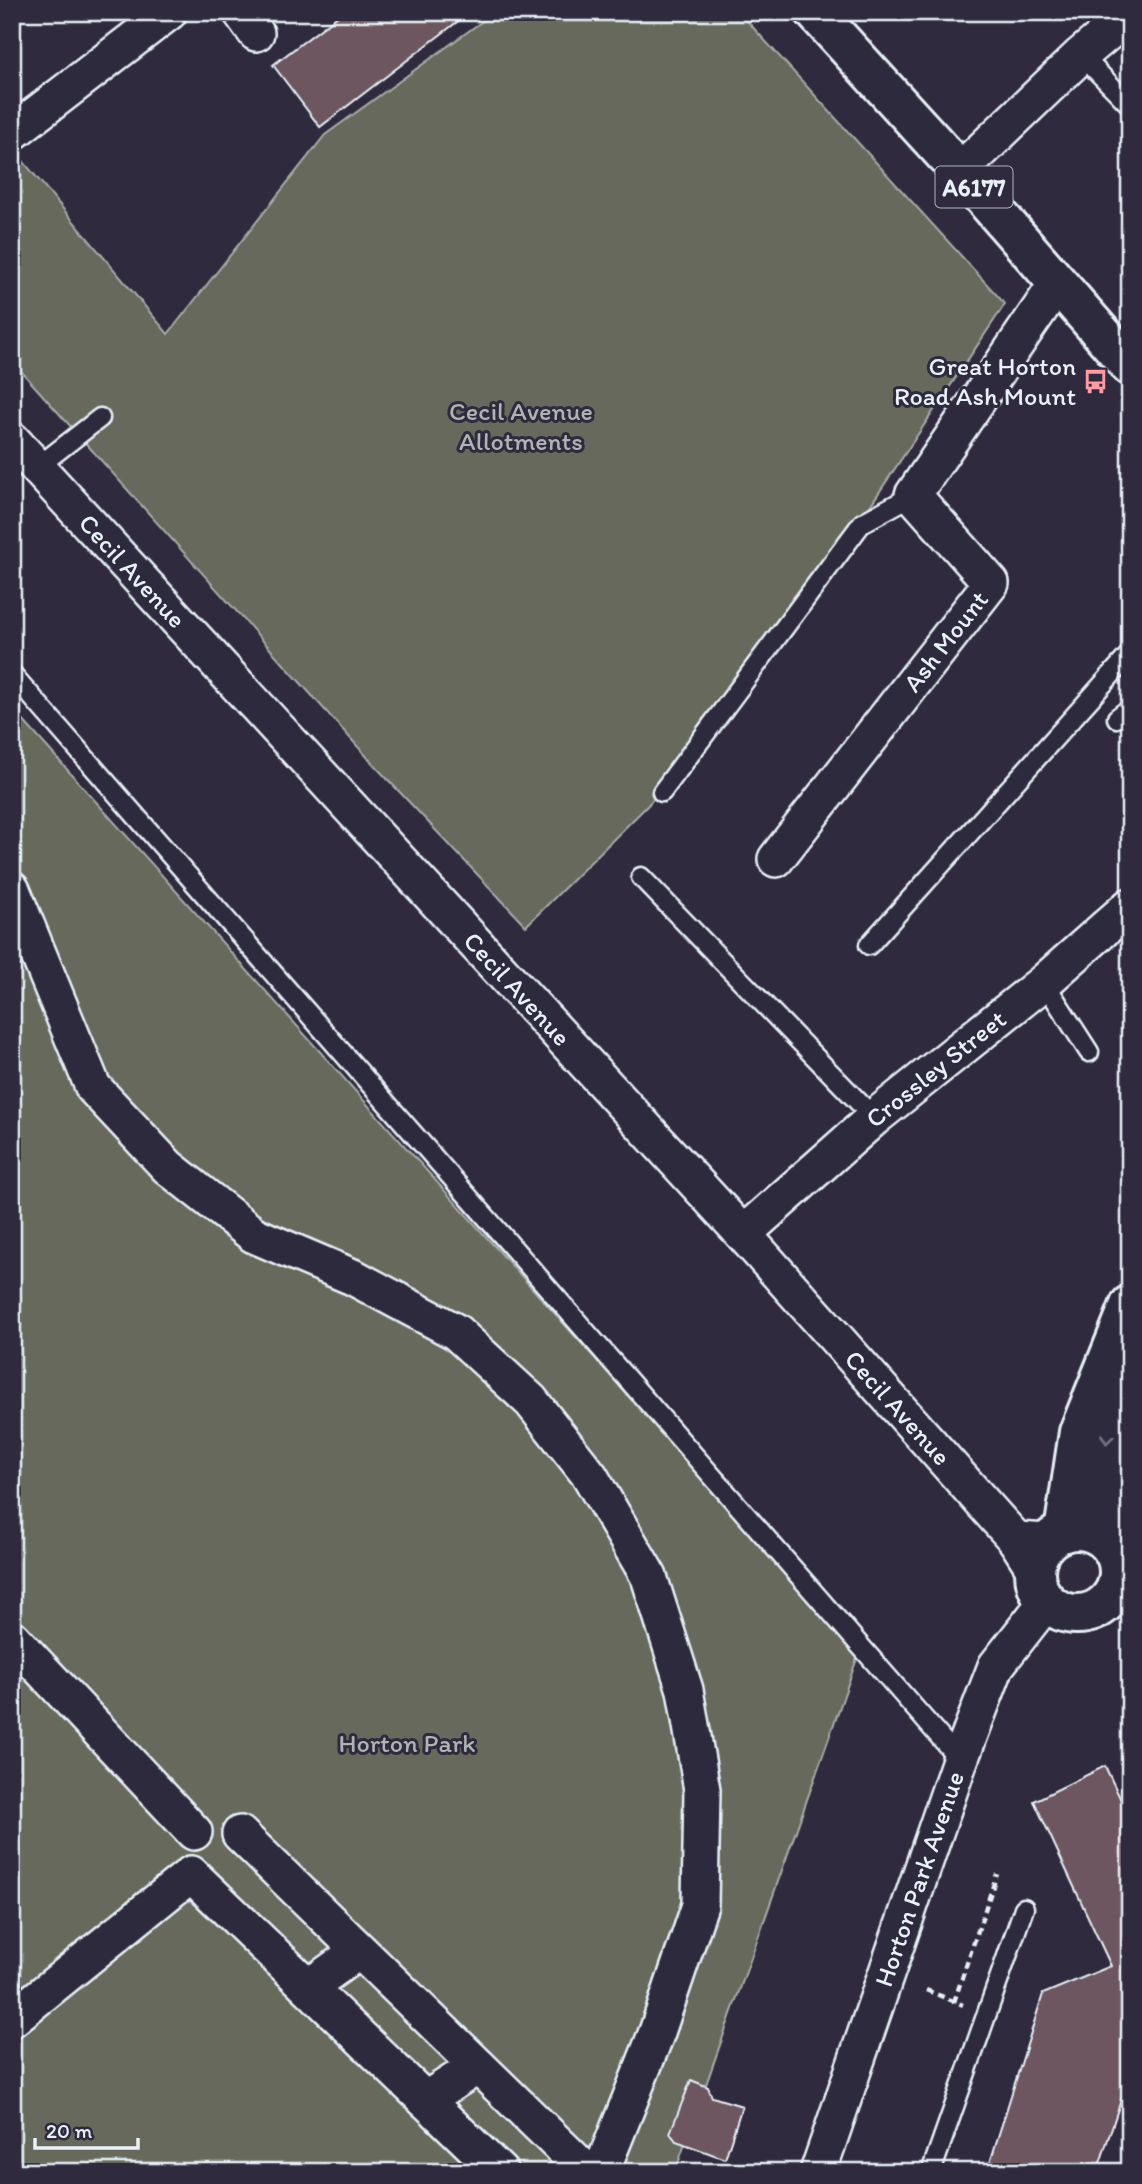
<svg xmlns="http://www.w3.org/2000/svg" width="1142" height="2184" font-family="Itim,sans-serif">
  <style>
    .green { fill: #66695b; stroke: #a7adaa; stroke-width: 2 }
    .building { fill: #6d565f; stroke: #e8f1f8; stroke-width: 2 }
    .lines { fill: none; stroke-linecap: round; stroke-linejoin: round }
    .lane-casing { stroke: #e8f1f8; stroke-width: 23 }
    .street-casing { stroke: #e8f1f8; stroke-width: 40 }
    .primary-casing { stroke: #e8f1f8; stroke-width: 44 }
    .path { stroke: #e8f1f8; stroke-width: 4.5; stroke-dasharray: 7 5; stroke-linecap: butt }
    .lane { stroke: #2f2a3d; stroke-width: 18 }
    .street { stroke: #2f2a3d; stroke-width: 35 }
    .primary { stroke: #2f2a3d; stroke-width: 38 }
    .oneway { stroke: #70707e }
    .labels { text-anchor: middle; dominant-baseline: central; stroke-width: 6; stroke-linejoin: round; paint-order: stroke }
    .shield { fill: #2f2a3d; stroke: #b0b5c0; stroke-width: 2 }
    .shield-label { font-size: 24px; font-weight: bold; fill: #e8f1f8 }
    .poi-label { font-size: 26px; fill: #e8f1f8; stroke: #2f2a3d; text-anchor: end }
    .park-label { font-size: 26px; fill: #aeb4b1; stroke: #2f2a3d }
    .street-label { font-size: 26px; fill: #e8f1f8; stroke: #2f2a3d }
  </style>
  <rect width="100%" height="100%" fill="#2f2a3d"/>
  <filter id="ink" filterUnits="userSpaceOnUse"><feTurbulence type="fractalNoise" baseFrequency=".0143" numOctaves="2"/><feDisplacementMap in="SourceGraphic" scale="14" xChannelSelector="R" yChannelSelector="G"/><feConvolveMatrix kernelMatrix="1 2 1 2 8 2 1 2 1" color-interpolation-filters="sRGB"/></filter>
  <g filter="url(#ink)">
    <g class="green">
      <polygon points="495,12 739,12 1005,304 759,672 648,805 526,926 377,768 12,361 12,169 23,161 168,334 325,135"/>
      <polygon points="12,708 859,1653 675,2172 12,2172"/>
    </g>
    <g class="building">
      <polygon points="343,12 470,12 320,127 273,65"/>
      <polygon points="1105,1766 1130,1819 1130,2073 1097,2172 987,2172 1043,1994 1111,1966 1034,1801"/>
      <polygon points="691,2080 708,2087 712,2097 742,2106 725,2159 676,2141 670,2133"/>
    </g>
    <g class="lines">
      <defs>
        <g id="lane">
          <polyline points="1081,55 1130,105"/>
          <polyline points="36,468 100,418"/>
          <polyline points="12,674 960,1760"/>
          <polyline points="1117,718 1130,708"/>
          <polyline points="662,792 862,523 913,495"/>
          <polyline points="641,877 874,1118"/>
          <polyline points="869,945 1130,654"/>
          <polyline points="1044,982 1089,1052"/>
          <polyline points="931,2172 1024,1908"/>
        </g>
        <g id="street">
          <polyline points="241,12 256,33"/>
          <polyline points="12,133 169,12"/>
          <polyline points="960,171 1081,55 1130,14"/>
          <path id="s1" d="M12,440L743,1234L1016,1540"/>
          <path id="s2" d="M776,859L991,583L913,495L1057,284"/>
          <polyline points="12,890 93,1087 168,1167 254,1235 355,1278 456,1332 531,1401 590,1476 649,1577 685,1690 702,1790 700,1905 657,2032 601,2172"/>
          <path id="s3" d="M743,1234L874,1118L1044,982L1130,906"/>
          <polyline points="1035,1570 1016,1540 1048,1542"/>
          <polyline points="12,1638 194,1832"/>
          <polyline points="240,1834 587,2172"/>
          <polyline points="310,1986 359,1951"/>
          <polyline points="12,2019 191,1874 500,2172"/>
          <polyline points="425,2100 478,2066"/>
          <path id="s4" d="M818,2172L960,1760L996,1666L1047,1601"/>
        </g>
        <g id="primary">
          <polyline points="815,12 960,171 1130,366"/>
          <polyline points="1112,1380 1103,1505 1112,1548"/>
          <circle cx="1077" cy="1572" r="42"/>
          <polyline points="1064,1532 1079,1432 1130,1305"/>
        </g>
      </defs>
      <use href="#lane" class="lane-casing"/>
      <use href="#street" class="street-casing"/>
      <use href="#primary" class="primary-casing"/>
      <g class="path">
        <polyline points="926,1990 963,2005"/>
        <polyline points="954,2002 997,1874"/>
      </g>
      <use href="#lane" class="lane"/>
      <use href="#street" class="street"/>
      <use href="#primary" class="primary"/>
    </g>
    <defs><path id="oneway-chevron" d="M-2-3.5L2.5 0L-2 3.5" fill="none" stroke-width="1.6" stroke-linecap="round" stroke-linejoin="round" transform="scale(1.75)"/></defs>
    <use class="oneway" href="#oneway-chevron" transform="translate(1107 1439) rotate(97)"/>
  </g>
  <defs>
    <symbol id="bus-bare" viewBox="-9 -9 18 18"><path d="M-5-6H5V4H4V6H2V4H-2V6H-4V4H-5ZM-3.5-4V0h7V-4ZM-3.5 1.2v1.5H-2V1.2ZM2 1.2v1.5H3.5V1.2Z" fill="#ff9aa2" stroke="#2f2a3d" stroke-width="2.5" paint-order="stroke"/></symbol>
  </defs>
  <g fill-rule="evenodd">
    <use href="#bus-bare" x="1078" y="364" width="35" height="35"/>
  </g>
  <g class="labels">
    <rect class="shield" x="935.5" y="166.5" width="77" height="41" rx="5"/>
    <g class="shield-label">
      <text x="974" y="187">A6177</text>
    </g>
    <g class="poi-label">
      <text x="1076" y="366">Great Horton<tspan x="1076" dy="30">Road Ash Mount</tspan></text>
    </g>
    <g class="park-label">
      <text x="521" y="411">Cecil Avenue<tspan x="521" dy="30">Allotments</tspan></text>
      <text x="407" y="1743">Horton Park</text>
    </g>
    <g class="street-label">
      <text stroke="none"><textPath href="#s1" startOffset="178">Cecil Avenue</textPath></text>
      <text stroke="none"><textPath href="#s2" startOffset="276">Ash Mount</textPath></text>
      <text stroke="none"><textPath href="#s1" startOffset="746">Cecil Avenue</textPath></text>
      <text stroke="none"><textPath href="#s3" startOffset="254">Crossley Street</textPath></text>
      <text stroke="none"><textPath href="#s1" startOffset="1312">Cecil Avenue</textPath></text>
      <text stroke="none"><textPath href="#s4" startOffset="310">Horton Park Avenue</textPath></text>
    </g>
  </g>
  <rect width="1142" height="2184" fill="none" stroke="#2f2a3d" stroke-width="42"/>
  <rect x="21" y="21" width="1100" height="2142" fill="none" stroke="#e8f1f8" stroke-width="2.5" filter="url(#ink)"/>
  <path d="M35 2138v10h103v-10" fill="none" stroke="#e8f1f8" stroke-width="3.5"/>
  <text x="46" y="2138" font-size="21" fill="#e8f1f8" stroke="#2f2a3d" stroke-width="5" paint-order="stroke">20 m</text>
</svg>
